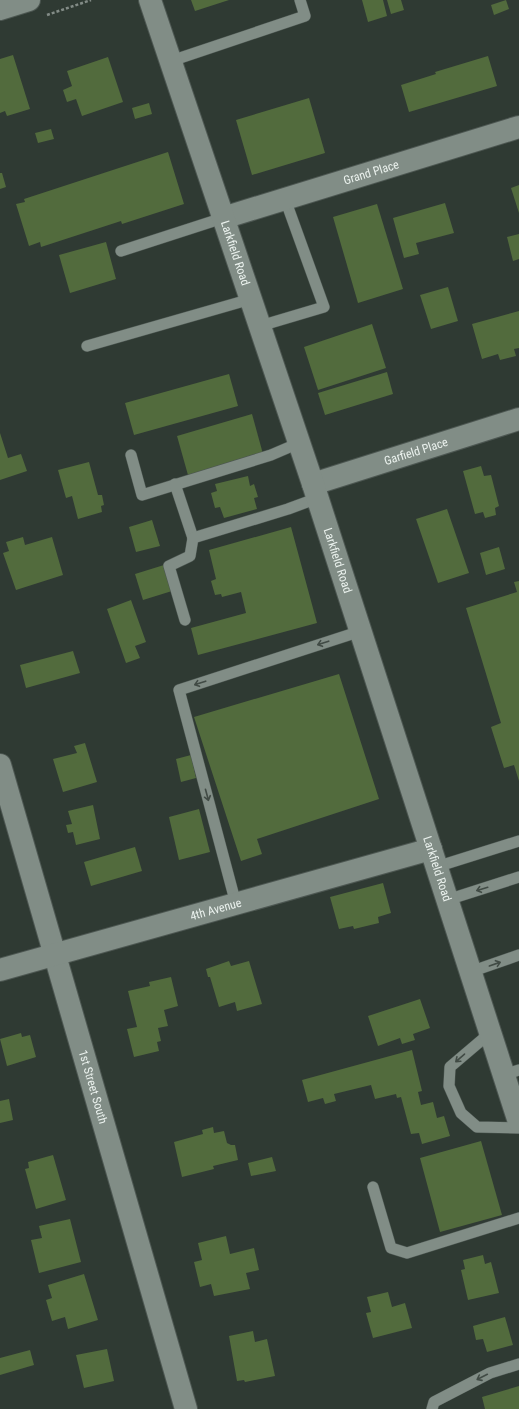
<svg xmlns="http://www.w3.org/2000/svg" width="519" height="1409" font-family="'Roboto Condensed',sans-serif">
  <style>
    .building { fill: #526b3d }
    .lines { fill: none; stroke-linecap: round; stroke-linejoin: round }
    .lane-casing { stroke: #4d5752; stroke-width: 12 }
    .street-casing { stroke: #4d5752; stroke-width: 24 }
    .secondary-casing { stroke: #4d5752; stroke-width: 24 }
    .path { stroke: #828b86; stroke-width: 2.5; stroke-dasharray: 3 2; stroke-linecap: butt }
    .lane { stroke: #818d86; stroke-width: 11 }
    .street { stroke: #818d86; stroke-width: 22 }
    .secondary { stroke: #818d86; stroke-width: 22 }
    .oneway { stroke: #414b45 }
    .labels { text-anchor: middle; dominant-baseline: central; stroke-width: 4; stroke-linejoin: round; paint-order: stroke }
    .street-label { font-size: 12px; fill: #ebf2ee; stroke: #252f29 }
  </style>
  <rect width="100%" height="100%" fill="#2f3a33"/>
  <g class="building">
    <polygon points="191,0 229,0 195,11"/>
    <polygon points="362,0 383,0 387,16 368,22"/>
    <polygon points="387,0 401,0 404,10 391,14"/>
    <polygon points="506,0 509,9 494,15 491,5"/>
    <polygon points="13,55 30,109 7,116 5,111 0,113 0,59"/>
    <polygon points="488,56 497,86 409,112 401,85 436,74 435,72"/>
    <polygon points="108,57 123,102 82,116 76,99 67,102 63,90 72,86 67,71"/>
    <polygon points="309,98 325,153 252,175 236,120"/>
    <polygon points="149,103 152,114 135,119 132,108"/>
    <polygon points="51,129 54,139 38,143 35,133"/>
    <polygon points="168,152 184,204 122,224 121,221 41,247 40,242 29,246 16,204 25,202 24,199"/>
    <polygon points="0,173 2,173 6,187 0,189"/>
    <polygon points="519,185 519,213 511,188"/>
    <polygon points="445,203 454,233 416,243 419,254 404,258 393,218"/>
    <polygon points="377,204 403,289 358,303 333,217"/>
    <polygon points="519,234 519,259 513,261 507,237"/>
    <polygon points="106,242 116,279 70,293 59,255"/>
    <polygon points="448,287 458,321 431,329 420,295"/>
    <polygon points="519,311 519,348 514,349 516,356 500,360 498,354 482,359 472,324"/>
    <polygon points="372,324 386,368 318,390 304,347"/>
    <polygon points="387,372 393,394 325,415 318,393"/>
    <polygon points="229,374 238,406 134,435 125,403"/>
    <polygon points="252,414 263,454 188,475 177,436"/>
    <polygon points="0,433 8,458 21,454 27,471 0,480"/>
    <polygon points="89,462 98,495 102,495 104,505 101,506 102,512 78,519 72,496 66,498 58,470"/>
    <polygon points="481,466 484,476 491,475 499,506 495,508 496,515 485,518 483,512 475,514 463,471"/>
    <polygon points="248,476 250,486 254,484 258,497 254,498 257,509 224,518 220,507 215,508 211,493 217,491 215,484"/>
    <polygon points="447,509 469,573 438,583 416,519"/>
    <polygon points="152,520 160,546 136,552 129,527"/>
    <polygon points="291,527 317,623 198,655 191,628 246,613 241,592 222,597 221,594 215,595 211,581 216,579 209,550"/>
    <polygon points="23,537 25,545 52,537 63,575 16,590 3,553 9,551 6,542"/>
    <polygon points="499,547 505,569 486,575 480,553"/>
    <polygon points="164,565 172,591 143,600 135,574"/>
    <polygon points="519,581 519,781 514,765 504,768 491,727 501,723 466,608 517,592 514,582"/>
    <polygon points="131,600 146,642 135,646 140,658 126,663 107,609"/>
    <polygon points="73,651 80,673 26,688 20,665"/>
    <polygon points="339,674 379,799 257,839 262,854 241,861 194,717"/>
    <polygon points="85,743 97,782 63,792 53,759 77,753 74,746"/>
    <polygon points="191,755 196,778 181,782 176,759"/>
    <polygon points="93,805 100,839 76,845 73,832 68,833 66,825 72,824 68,811"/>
    <polygon points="199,809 210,852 179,860 169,817"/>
    <polygon points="135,847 142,871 91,886 84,862"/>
    <polygon points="383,883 391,913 378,917 379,923 354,929 353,926 339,929 330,897"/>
    <polygon points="229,961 231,966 249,961 262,1004 237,1011 235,1002 219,1007 210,977 208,977 206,969"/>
    <polygon points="171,977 178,1006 164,1010 168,1026 158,1028 161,1041 157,1042 159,1051 134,1057 127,1029 137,1027 128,991 150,986 149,982"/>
    <polygon points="420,999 430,1028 413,1034 415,1040 402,1044 400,1038 378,1046 368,1016"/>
    <polygon points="21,1033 22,1037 30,1035 36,1057 7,1066 0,1039"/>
    <polygon points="412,1050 422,1091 418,1092 421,1105 433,1102 437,1118 444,1116 450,1136 422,1144 419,1133 411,1134 401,1097 397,1098 396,1094 375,1099 371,1085 334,1094 336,1101 325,1104 323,1098 308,1102 302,1080"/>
    <polygon points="9,1099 13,1120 0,1123 0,1101"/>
    <polygon points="213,1127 214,1133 224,1131 227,1143 231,1145 235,1145 238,1160 213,1166 214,1169 182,1177 174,1142 203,1134 202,1130"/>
    <polygon points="481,1141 502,1215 440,1232 420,1158"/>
    <polygon points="53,1155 66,1200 36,1209 25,1169 29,1168 28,1162"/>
    <polygon points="272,1157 276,1171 251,1176 248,1163"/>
    <polygon points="70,1219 81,1262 39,1273 31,1240 42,1238 39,1226"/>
    <polygon points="226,1236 230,1254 254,1248 259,1270 246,1273 250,1289 214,1296 211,1284 200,1287 194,1262 202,1260 198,1243"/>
    <polygon points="483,1255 485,1264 491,1262 499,1293 468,1300 461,1270 465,1269 463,1260"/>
    <polygon points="84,1274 98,1320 68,1329 65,1317 52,1321 46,1300 52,1298 48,1285"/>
    <polygon points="388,1292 392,1307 405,1303 412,1328 373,1338 366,1313 371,1312 367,1297"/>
    <polygon points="505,1317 513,1345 487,1352 483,1339 476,1340 473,1326"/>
    <polygon points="253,1331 255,1342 267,1339 275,1376 245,1382 244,1380 237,1381 229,1336"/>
    <polygon points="107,1349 114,1381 84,1388 76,1355"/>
    <polygon points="30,1350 34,1365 0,1375 0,1358"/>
    <polygon points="519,1386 519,1409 485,1409 482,1397"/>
  </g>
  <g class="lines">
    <defs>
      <g id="lane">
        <polyline points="171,61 305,16 300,0"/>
        <polyline points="121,251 223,218"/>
        <polyline points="260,326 324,307 285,199"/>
        <polyline points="87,346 251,299"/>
        <polyline points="131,455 142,495 271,455 299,443"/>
        <polyline points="175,484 193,538"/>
        <polyline points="185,620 169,566 190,556 193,538 288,509 318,498"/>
        <polyline points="436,867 519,841"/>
        <polyline points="447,900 519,877"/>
        <polyline points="236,904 179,690 361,631"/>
        <polyline points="470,972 519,955"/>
        <polyline points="490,1033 450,1067 449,1086 461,1113 477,1127 519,1128"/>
        <polyline points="504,1075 519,1070"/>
        <polyline points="373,1187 391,1248 407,1253 519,1218"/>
        <polyline points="432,1409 434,1402 490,1373 519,1364"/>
      </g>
      <g id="street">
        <path id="s1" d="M223,218L519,127"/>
        <path id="s2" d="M313,484L519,419"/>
        <path id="s3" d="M0,765L186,1409"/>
        <path id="s4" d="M0,970L431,849"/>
      </g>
      <g id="secondary">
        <path id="s5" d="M150,0L313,484L519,1122"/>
        <polyline points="0,9 29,0"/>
      </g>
    </defs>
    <use href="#lane" class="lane-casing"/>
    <use href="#street" class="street-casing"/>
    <use href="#secondary" class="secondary-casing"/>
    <polyline class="path" points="47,15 91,0"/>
    <use href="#lane" class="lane"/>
    <use href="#street" class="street"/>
    <use href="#secondary" class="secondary"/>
  </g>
  <defs><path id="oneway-shaft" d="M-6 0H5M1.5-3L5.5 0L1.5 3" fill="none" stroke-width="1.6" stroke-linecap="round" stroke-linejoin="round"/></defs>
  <g class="oneway">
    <use href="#oneway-shaft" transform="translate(323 643) rotate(162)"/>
    <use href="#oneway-shaft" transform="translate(200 683) rotate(162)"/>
    <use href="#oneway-shaft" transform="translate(207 795) rotate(75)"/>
    <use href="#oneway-shaft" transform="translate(482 889) rotate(163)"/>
    <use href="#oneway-shaft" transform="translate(495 964) rotate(-19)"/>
    <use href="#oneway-shaft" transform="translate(460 1058) rotate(139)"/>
    <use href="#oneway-shaft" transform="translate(482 1377) rotate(153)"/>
  </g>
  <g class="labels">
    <g class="street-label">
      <text stroke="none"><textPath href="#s1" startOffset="155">Grand Place</textPath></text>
      <text stroke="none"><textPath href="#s5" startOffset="267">Larkfield Road</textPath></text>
      <text stroke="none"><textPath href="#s2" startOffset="108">Garfield Place</textPath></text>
      <text stroke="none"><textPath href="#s5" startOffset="591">Larkfield Road</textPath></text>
      <text stroke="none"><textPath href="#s5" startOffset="915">Larkfield Road</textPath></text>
      <text stroke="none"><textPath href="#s4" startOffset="224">4th Avenue</textPath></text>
      <text stroke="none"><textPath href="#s3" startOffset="335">1st Street South</textPath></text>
    </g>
  </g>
</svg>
